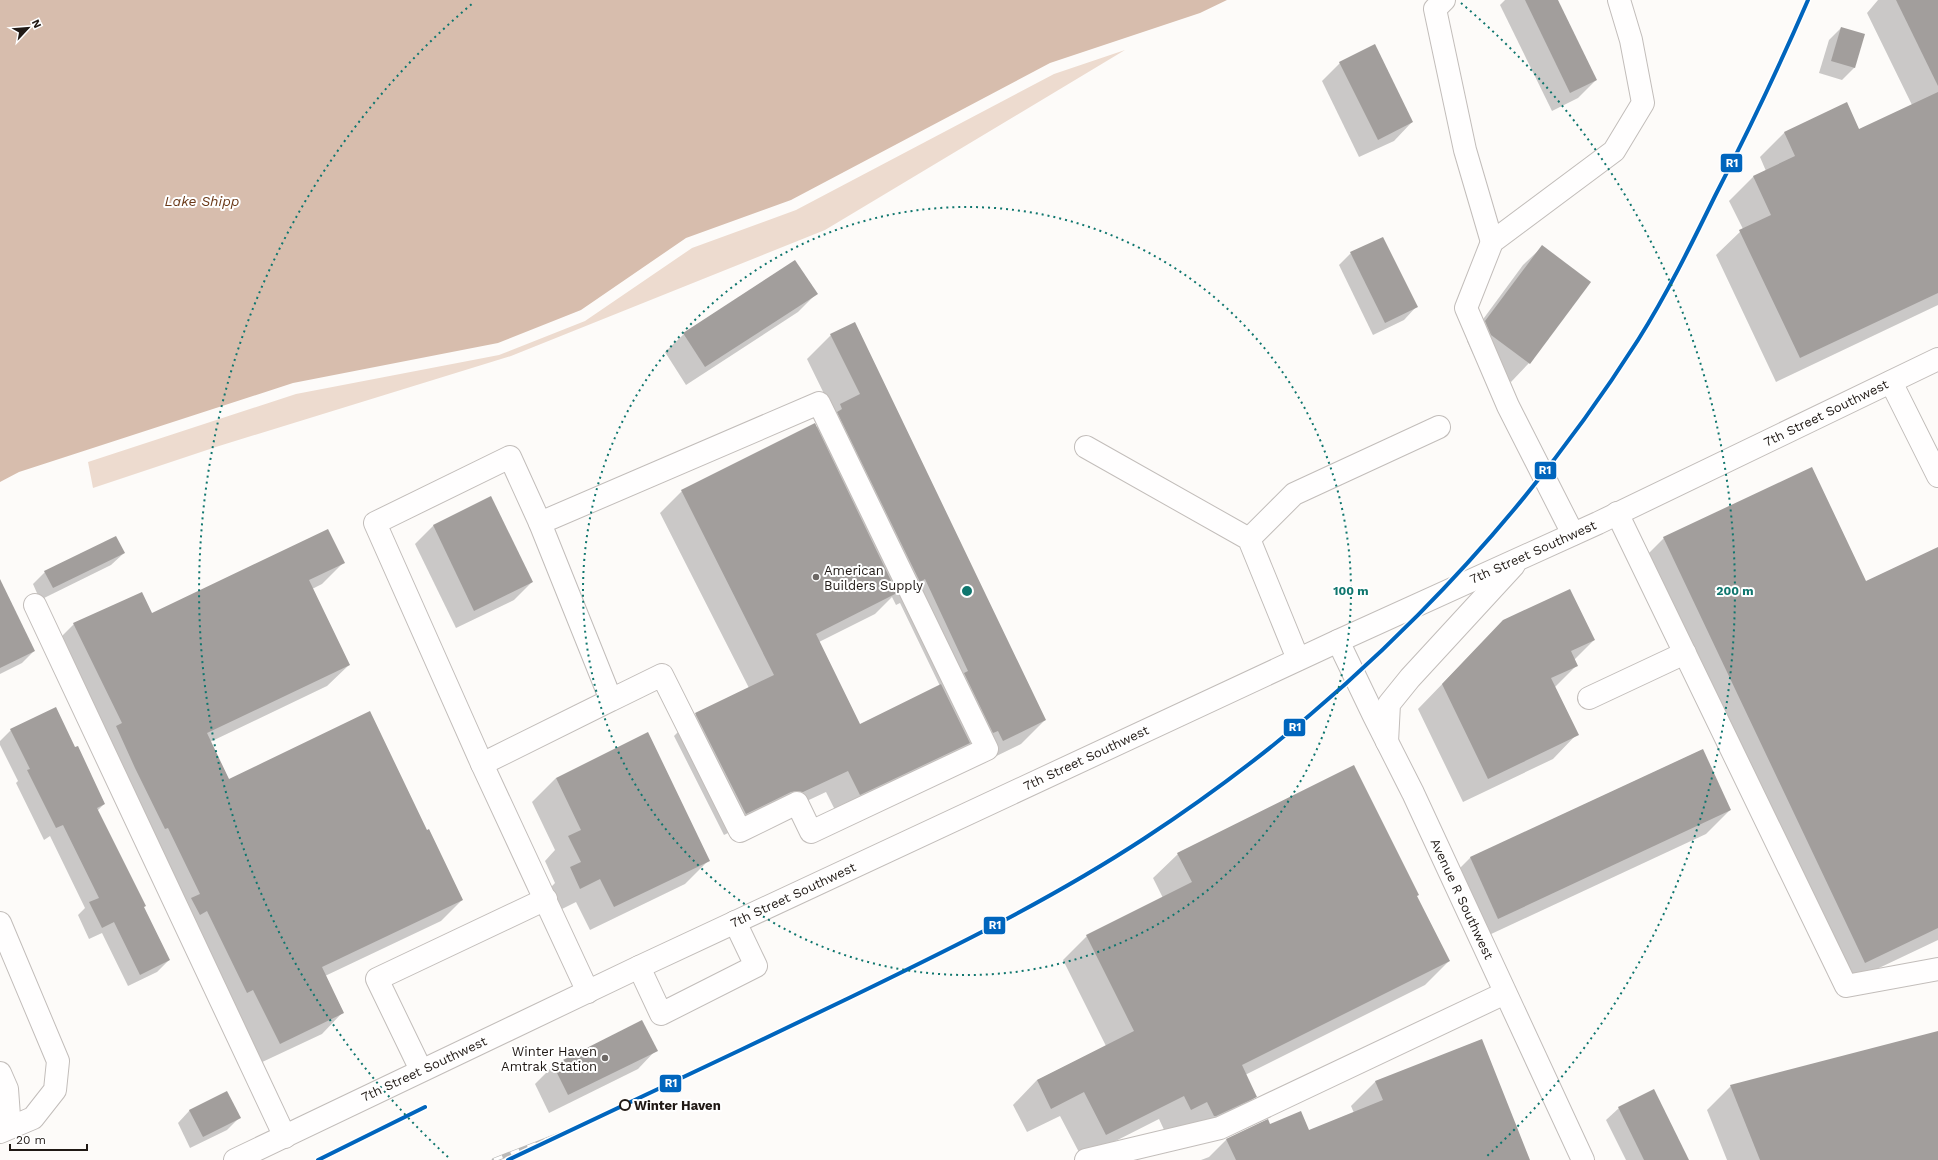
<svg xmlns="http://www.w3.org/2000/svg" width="1938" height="1160" font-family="'Work Sans',sans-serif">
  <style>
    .green { fill: #eddbcf }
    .water { fill: #d7bdad }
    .shadow { fill: #0003; fill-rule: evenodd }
    .building { fill: #a29e9c }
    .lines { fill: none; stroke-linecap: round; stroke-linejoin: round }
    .minor-casing { stroke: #c2bdba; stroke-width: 24 }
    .minor { stroke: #fffefe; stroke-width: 22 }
    .rail-casing { stroke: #bab9b8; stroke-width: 4.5 }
    .rail { stroke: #fff; stroke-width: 3; stroke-dasharray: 9; stroke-linecap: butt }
    .rail-1-casing { stroke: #fff; stroke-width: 7 }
    .rail-1 { stroke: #0065bd; stroke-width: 4 }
    .ring { fill: none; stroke: #0f766e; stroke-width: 2; stroke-dasharray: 2 4 }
    .poi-dot { fill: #6d6865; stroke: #fff; stroke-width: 1.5 }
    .stop-dot { fill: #fff; stroke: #201915; stroke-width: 2 }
    .labels { text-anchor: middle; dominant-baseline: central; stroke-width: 4; stroke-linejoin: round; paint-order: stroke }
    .street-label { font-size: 13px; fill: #201915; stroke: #fff }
    .poi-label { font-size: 13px; fill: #201915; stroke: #fff; text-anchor: start }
    .stop-label { font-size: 13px; font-weight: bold; fill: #201915; stroke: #fff; text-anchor: start }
    .water-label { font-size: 14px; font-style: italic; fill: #6b3918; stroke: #fff }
    .centre { fill: #0f766e; stroke: #fff; stroke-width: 2 }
    .ring-label { font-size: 12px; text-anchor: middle; font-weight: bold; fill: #0f766e; stroke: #fff; stroke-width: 4; stroke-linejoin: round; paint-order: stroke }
    .line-badge { stroke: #fff; stroke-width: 1.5 }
    .badge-label { font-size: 11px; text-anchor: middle; font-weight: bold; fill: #fff }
  </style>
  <rect width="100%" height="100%" fill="#fdfbf9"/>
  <polygon class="green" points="1125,50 825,230 511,356 219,446 93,488 88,462 296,394 499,355 585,321 692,248 796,210 1054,74"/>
  <polygon class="water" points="0,0 1227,0 1200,13 1050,63 791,200 686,238 581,310 498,343 293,383 19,472 0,482"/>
  <g class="shadow">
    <polygon points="1505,0 1557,0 1596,80 1578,98 1552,111 1500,5"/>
    <polygon points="1878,0 1938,0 1938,305 1776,382 1716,255 1743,229 1729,201 1753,177 1766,171 1760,157 1784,133 1846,104 1859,130 1912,105 1867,13"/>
    <polygon points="1841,28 1864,35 1854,68 1842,80 1819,73 1829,40"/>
    <polygon points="1340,63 1412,122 1394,141 1359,157 1322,81"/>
    <polygon points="1542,247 1589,282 1529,363 1511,382 1473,354 1467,341 1523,265"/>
    <polygon points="1351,253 1416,307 1404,320 1373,335 1339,265"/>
    <polygon points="816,294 798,312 686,385 665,352 684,334"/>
    <path d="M831,335L1045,720L1021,744L978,765L969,756L965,747L948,764L838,816L826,792L781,813H769L724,835L674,736L696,714L749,688L660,513L682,491L816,428L833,412L807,359ZM892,597L896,605L900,603L940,686L859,725L819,642L875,614Z"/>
    <polygon points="491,498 532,582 514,600 456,628 415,544 433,526"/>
    <polygon points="1664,538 1865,582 1938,548 1938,940 1841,986 1640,562"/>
    <polygon points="124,553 111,565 40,600 33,584 45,572"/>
    <polygon points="343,563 322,584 312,589 349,665 327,686 210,742 229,780 426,832 462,900 441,921 325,976 343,1012 322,1034 258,1064 53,645 74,624 152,615"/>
    <polygon points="0,598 34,651 22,663 0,674"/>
    <polygon points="1594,640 1574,660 1577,665 1554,688 1577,734 1553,759 1463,802 1418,709 1479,646"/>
    <polygon points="11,730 104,804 97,811 169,960 157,972 128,986 102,933 89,939 78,915 85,908 50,836 44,840 16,783 18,781 0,745 0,741"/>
    <polygon points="1702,750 1730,810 1706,834 1474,942 1446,882 1470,858"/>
    <polygon points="556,778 709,860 685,884 590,930 576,902 556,912 546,892 555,883 545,861 555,850 532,802"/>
    <polygon points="1178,854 1416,897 1449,961 1425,985 1245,1075 1256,1096 1232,1121 1190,1140 1183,1125 1166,1134 1159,1119 1082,1158 1060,1116 1027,1132 1013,1105 1037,1080 1106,1046 1063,960 1087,936 1163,898 1153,878"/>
    <polygon points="1938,1032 1938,1160 1727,1160 1707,1110 1731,1086"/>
    <polygon points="1481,1040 1529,1160 1201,1160 1209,1157 1226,1140 1267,1120 1269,1125 1308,1131 1354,1113 1351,1106 1375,1082"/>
    <polygon points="656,1050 638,1069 549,1113 535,1084 554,1065"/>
    <polygon points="1619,1108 1670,1160 1626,1160 1606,1120"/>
    <polygon points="190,1110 239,1118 227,1130 190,1148 178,1123"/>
  </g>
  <g class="building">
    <polygon points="1525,0 1558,0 1597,80 1570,93"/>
    <polygon points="1896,0 1938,0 1938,86"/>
    <polygon points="1841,27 1865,34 1855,68 1831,61"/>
    <polygon points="1375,44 1413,122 1378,140 1339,62"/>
    <polygon points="1938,92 1938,293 1800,358 1739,230 1771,215 1753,176 1795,156 1784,132 1847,102 1859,129"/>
    <polygon points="1383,237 1418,307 1385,323 1350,252"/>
    <polygon points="1542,245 1591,282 1530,364 1491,335 1485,321"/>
    <polygon points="795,260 818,294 705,367 683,333"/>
    <polygon points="855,322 1046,720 1003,741 998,731 993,733 964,673 968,671 925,579 920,582 837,412 842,409 840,404 860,394 830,334"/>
    <polygon points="815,423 897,593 816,634 860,724 941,684 970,743 860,795 848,771 803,792 797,791 791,792 746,814 695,713 774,675 681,490"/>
    <polygon points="1812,467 1866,581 1938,547 1938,928 1865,963 1663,537"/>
    <polygon points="491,496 533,582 474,611 433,525"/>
    <polygon points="328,529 345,563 309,580 350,665 207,733 229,779 370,711 427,830 429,829 463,900 322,967 344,1013 280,1044 253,990 247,993 207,911 200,915 191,898 200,894 168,828 165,829 135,768 116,726 122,723 73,623 142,592 152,613"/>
    <polygon points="116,536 125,553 53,588 44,571"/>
    <polygon points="0,579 35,651 0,668"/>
    <polygon points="1570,589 1595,640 1571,651 1578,666 1551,678 1579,735 1488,779 1442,684 1503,620"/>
    <polygon points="56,707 75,747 78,746 105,804 97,808 146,906 144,907 170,960 140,975 114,922 102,928 89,902 99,898 63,825 56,828 27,770 30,769 10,729"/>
    <polygon points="648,732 710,861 614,907 600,879 580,889 570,867 581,862 568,836 581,830 556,778"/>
    <polygon points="1703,749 1731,810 1498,919 1470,857"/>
    <polygon points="1354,765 1419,895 1417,896 1450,961 1242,1065 1257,1097 1216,1116 1214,1116 1207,1102 1191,1110 1184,1096 1106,1135 1084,1092 1051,1109 1037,1080 1134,1031 1086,935 1192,882 1177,853"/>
    <polygon points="642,1020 658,1051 568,1095 553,1065"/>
    <polygon points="1938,1031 1938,1160 1760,1160 1730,1085"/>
    <polygon points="1482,1039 1530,1160 1236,1160 1226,1139 1268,1119 1270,1124 1301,1111 1309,1130 1383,1100 1375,1081"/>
    <polygon points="1654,1089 1689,1160 1644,1160 1618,1107"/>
    <polygon points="227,1091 241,1118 203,1137 189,1110"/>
  </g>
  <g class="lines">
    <defs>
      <g id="minor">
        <polyline points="1444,0 1435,9 1465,150 1492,242"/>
        <polyline points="1891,382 1938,476"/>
        <polyline points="1086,447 1249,539 1298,659"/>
        <polyline points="1617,513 1846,986 1938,969"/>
        <polyline points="540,523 510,457 375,523 482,764 588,992"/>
        <polyline points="1573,534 1508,406 1466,308 1492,242 1614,151 1643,103 1631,40 1619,0"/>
        <polyline points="1249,539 1294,494 1439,427"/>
        <polyline points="35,605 285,1137"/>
        <polyline points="1338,641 1374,716 1413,793 1583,1160"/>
        <polyline points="1589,698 1685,653"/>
        <polyline points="1387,742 1389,704 1410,678 1514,565"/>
        <polyline points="482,764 611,700 540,523 819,403 987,749 811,832 797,803 740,831 662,675 611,700"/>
        <polyline points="0,923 58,1061 55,1090 33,1118 0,1132"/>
        <polyline points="639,967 661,1014 756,966 735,922"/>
        <polyline points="421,1070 377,979 546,899"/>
        <polyline points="0,1073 7,1089 9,1116 0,1131"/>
        <polyline points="235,1160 639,967 1338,641 1598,523 1938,359"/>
        <polyline points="1086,1160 1220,1128 1505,993"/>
      </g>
    </defs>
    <use href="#minor" class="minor-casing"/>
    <use href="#minor" class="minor"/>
    <defs>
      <g id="rail">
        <polyline points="318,1160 425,1107"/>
        <polyline points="494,1160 571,1130"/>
      </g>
    </defs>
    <use href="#rail" class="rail-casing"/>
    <use href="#rail" class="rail"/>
    <defs>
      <g id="rail-1">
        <polyline points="318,1160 425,1107"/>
        <path d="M508,1160C623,1106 737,1052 851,997C952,948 1052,899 1145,838C1342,709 1512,538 1638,340C1667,294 1691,245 1715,196C1748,132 1779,67 1808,0"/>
      </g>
    </defs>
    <use href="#rail-1" class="rail-1-casing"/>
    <use href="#rail-1" class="rail-1"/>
  </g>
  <g class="ring">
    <circle cx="967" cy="591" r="384"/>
    <path d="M448 1157A768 768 0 0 1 473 3M1461 3A768 768 0 0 1 1486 1157"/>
  </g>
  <g class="poi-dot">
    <circle cx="816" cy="577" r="4"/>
    <circle cx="605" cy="1058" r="4"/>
  </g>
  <circle class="stop-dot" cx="625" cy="1105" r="5"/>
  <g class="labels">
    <g class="street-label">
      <text transform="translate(1826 413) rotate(-26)">7th Street Southwest</text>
      <text transform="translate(1533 552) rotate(-24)">7th Street Southwest</text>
      <text transform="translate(1086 758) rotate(-25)">7th Street Southwest</text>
      <text transform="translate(793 895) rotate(-25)">7th Street Southwest</text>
      <text transform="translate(1462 899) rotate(65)">Avenue R Southwest</text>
      <text transform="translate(424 1069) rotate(-25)">7th Street Southwest</text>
    </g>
    <g class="poi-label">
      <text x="824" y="570">American<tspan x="824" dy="15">Builders Supply</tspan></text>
      <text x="597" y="1051" text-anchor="end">Winter Haven<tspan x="597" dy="15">Amtrak Station</tspan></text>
    </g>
    <g class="stop-label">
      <text x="634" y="1105">Winter Haven</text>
    </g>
    <g class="water-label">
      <text x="202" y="201">Lake Shipp</text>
    </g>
  </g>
  <circle cx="967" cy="591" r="6" class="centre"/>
  <g class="ring-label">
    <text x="1351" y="595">100 m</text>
    <text x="1735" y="595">200 m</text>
  </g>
  <g class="line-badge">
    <rect x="1720" y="153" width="23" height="20" rx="4" fill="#0065bd"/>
    <rect x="1534" y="461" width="23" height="19" rx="4" fill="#0065bd"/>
    <rect x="1283" y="718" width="23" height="19" rx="4" fill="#0065bd"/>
    <rect x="983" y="916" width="23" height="19" rx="4" fill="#0065bd"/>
    <rect x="659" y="1074" width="23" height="19" rx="4" fill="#0065bd"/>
  </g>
  <g class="badge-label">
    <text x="1732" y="167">R1</text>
    <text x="1545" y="474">R1</text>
    <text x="1295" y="731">R1</text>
    <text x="995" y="929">R1</text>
    <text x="671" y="1087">R1</text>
  </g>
  <g transform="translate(28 28) rotate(64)" stroke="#ffffff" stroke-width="3" paint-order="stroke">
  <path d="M0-3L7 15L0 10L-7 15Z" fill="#201915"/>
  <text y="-6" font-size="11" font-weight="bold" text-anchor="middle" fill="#201915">N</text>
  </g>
  <path d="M10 1144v6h77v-6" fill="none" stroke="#201915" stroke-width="2"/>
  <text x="16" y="1144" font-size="12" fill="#201915" stroke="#ffffff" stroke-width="3" paint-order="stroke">20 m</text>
</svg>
